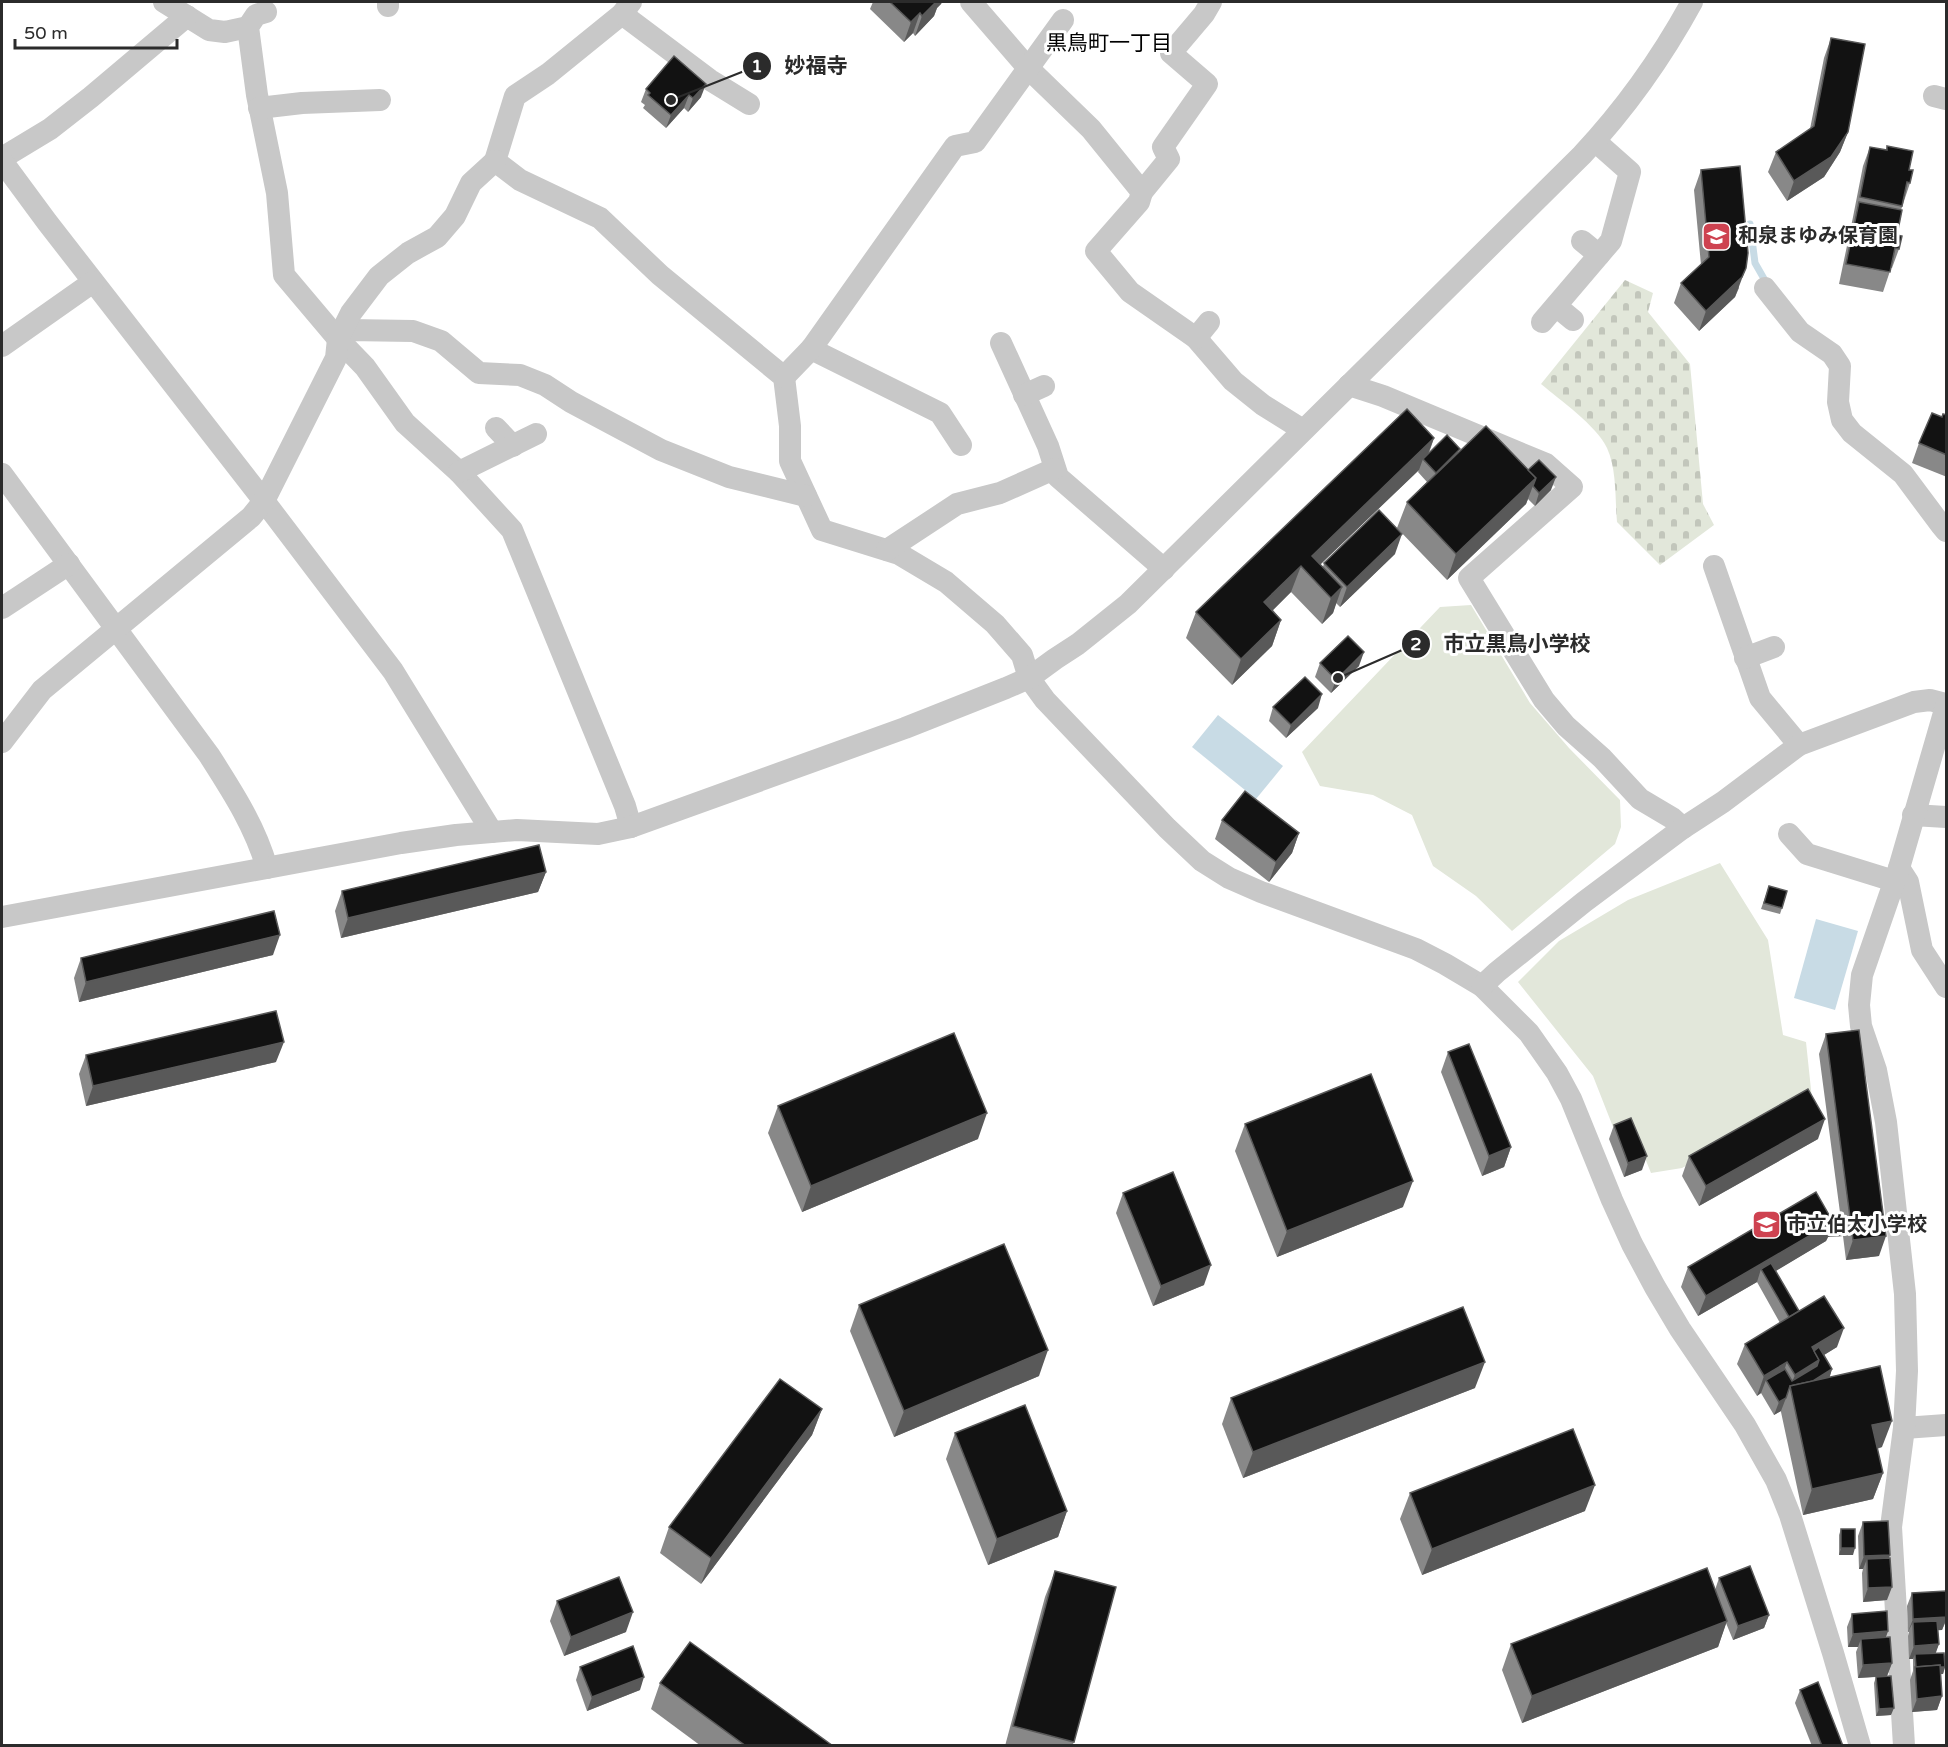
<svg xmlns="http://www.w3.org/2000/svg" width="1948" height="1747" font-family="'Varela Round','Noto Sans JP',sans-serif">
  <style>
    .grass { fill: #e2e7da }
    .cemetery { fill: url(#cemetery-stones) }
    .water { fill: #c8dbe5 }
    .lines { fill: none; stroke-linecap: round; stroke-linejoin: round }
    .stream { stroke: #c8dbe5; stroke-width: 7 }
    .minor { stroke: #c8c8c8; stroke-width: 22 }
    .wall { fill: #888 }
    .shaded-wall { fill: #595959 }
    .building { fill: #121212; stroke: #595959; stroke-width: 1.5 }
    .labels { text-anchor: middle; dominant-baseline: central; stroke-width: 6; stroke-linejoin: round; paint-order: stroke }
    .poi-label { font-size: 20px; font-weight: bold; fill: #2b2b2b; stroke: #fff; text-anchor: start }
    .neighbourhood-label { font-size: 21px; fill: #000; stroke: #fff }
    .leader { fill: none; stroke: #2b2b2b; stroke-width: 2 }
    .callout-dot { fill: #2b2b2b; stroke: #fff; stroke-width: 2 }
    .mark-label { font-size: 18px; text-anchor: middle; font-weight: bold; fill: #fff }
    .callout-label { font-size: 21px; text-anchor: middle; font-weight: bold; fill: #2b2b2b; stroke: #fff; stroke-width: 6; stroke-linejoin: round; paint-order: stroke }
  </style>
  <defs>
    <pattern id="cemetery-stones" width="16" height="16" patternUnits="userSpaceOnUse" patternTransform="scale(1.5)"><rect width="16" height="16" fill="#e2e7da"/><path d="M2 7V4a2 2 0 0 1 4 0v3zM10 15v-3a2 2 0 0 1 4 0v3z" fill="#c2c6bb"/></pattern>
  </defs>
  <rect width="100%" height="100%" fill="#fff"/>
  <g class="grass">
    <polygon points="1471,605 1530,703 1569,748 1620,800 1621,827 1615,844 1512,931 1476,896 1433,866 1412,815 1373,795 1320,786 1302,752 1440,607"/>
    <polygon points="1720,863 1768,940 1783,1035 1806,1042 1812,1099 1682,1168 1651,1173 1632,1126 1615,1132 1593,1076 1518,982 1559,941 1628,900"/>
  </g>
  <path class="cemetery" d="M1625,280L1653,293L1648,312L1690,364L1703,504L1714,525L1660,565L1617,522C1615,499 1617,470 1607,448C1597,426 1560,400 1541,384Z"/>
  <g class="water">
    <polygon points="1218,715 1283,766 1256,799 1192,747"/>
    <polygon points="1816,919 1858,931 1835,1010 1794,998"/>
  </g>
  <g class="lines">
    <polyline class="stream" points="1750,224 1755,263 1767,284"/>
    <g class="minor">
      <polyline points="164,2 209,30 225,32 248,27"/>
      <polyline points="631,2 622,14 548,74 515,96 495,161 520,180 600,218 660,275 784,377 790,426 790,461 822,530 899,554 946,582 995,624 1022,655 1029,678 1045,700 1167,828 1202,861 1229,878 1261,892 1416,949 1445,964 1482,986 1529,1033 1557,1073 1571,1099 1612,1200 1632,1244 1655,1287 1680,1329 1745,1425 1776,1480 1790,1515 1833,1653 1860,1746"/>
      <polyline points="971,2 1028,68 1091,129 1142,192 1139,202 1096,251 1130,292 1196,338 1233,381 1263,405 1303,430"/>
      <polyline points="388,6 388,2"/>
      <polyline points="266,12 256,15 248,27 257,95 277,193 284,275 338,339 365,367 405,423 459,472 512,530 625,806 631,827"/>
      <polyline points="622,14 710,80 749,104"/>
      <polyline points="1934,96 1946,99"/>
      <polyline points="259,108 302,103 380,100"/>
      <polyline points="2,158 50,129 91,97 187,16"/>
      <polyline points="2,161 47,222 264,501 393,671 492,832"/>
      <polyline points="1142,192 1169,159 1163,147 1207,84 1171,53 1204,14 1211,2"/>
      <polyline points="1582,241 1599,255"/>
      <polyline points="1765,288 1800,332 1832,354 1840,366 1838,402 1842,420 1852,433 1903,474 1941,525 1946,531"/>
      <polyline points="1556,306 1573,320"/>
      <polyline points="1542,322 1611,241 1630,172 1595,141"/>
      <polyline points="1196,338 1209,322"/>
      <polyline points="338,339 348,330 413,331 441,341 479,373 520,375 545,385 571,402 661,450 729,477 806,496"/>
      <polyline points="1001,343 1048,446 1058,477 1164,569"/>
      <polyline points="2,346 93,282"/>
      <polyline points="811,349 940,413 961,445"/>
      <polyline points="784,377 811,349 955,146 975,142 1063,20"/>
      <polyline points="1349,385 1383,396 1546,464 1572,487 1469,578 1544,700 1566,726 1602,758 1640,799 1672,818 1683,828"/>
      <polyline points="1024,395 1044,386"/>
      <polyline points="496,428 513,446"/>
      <polyline points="459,472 536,434"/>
      <path d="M2,474L209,755C232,791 255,826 267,868"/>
      <polyline points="887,550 957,504 1000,493 1054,469"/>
      <polyline points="1714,566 1760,698 1799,745"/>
      <polyline points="2,608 69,564"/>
      <polyline points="1745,658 1774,647"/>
      <polyline points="2,742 42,690 251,517 264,501 336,358 338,339 351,313 379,276 408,253 437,237 455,216 471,183 495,161"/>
      <polyline points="1913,815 1946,817"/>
      <polyline points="1789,834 1807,854 1894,881"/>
      <polyline points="1899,868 1908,882 1922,950 1946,987"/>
      <path d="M2,917L401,843L456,835L517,830L598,834L631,827L905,728L1006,688L1029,678L1055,659L1078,644L1128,604L1582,155C1625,109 1662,57 1692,2"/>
      <polyline points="1482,986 1497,972 1584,902 1683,828 1723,802 1799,745 1914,702 1930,700 1946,704"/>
      <polyline points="1904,1428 1946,1425"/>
      <polyline points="1904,1746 1891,1527 1904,1428 1907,1371 1905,1294 1886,1122 1876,1070 1861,1026 1859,1005 1862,975 1899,868 1946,706"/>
    </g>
  </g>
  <g class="wall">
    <polygon points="873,2 942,2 941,4 937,8 934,16 915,36 913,33 904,42 870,9"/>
    <polygon points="1831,38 1848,132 1840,152 1824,177 1787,201 1768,172 1776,152 1810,129 1824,58"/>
    <polygon points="674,56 701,97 688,112 684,108 666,128 643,108 645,105 641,102 646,89"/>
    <polygon points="1887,146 1909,170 1910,183 1901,210 1897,235 1899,249 1892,268 1891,268 1883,292 1839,284 1853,217 1863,166 1870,147 1886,150"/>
    <polygon points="1701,170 1739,288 1735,297 1699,331 1674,303 1681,283 1701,265 1694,190"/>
    <polygon points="1947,415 1947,477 1912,463 1919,443 1942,417"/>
    <polygon points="1434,438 1429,453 1459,452 1528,470 1551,490 1535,506 1528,499 1526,504 1447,580 1397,528 1407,502 1427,482 1418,472 1419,470 1320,565 1323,567 1324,563 1395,554 1340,607 1336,603 1333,613 1322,624 1291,592 1273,610 1281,620 1272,646 1232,685 1186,638 1196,612"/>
    <polygon points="1320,663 1359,666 1331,693 1315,677"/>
    <polygon points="1273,707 1318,708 1286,738 1269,721"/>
    <polygon points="1222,820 1299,833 1292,853 1269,882 1215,839"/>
    <polygon points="546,872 538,892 341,938 335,911 342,891"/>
    <polygon points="1769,886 1782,908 1780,914 1761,909"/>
    <polygon points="273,955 79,1002 74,978 81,958"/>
    <polygon points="1826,1034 1879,1256 1846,1260 1843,1236 1828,1237 1826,1241 1775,1271 1799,1311 1837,1347 1824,1355 1832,1369 1829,1378 1882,1447 1877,1449 1883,1473 1873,1499 1803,1515 1781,1412 1781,1411 1774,1415 1761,1393 1757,1396 1737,1364 1745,1344 1780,1323 1757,1282 1698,1316 1681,1287 1688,1267 1833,1221 1841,1220 1819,1054"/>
    <polygon points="1448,1052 1511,1147 1504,1167 1482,1176 1441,1072"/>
    <polygon points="86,1055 276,1062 86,1106 79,1074"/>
    <polygon points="778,1106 978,1139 802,1212 768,1133"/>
    <polygon points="1245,1124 1403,1207 1277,1257 1235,1151"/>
    <polygon points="1614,1125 1642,1170 1624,1177 1609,1139"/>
    <polygon points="1818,1139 1699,1206 1682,1176 1689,1156"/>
    <polygon points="1123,1193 1204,1285 1153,1306 1116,1213"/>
    <polygon points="859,1305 1039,1376 894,1437 850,1331"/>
    <polygon points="1475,1388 1243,1478 1222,1424 1231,1398"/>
    <polygon points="822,1409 812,1435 701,1584 660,1553 669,1527"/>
    <polygon points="955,1433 1067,1511 1058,1537 988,1565 946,1459"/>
    <polygon points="1410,1493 1585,1511 1422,1575 1400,1519"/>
    <polygon points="1863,1522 1888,1558 1887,1600 1863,1602 1862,1573 1863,1569 1859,1569 1858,1536"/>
    <polygon points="1841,1529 1853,1555 1839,1555 1839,1535"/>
    <polygon points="1055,1571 1074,1742 1072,1746 1005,1746 1045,1597"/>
    <polygon points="1719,1578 1769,1615 1764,1628 1733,1640 1726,1623 1718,1647 1522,1723 1502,1670 1511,1644 1715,1590"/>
    <polygon points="1946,1591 1947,1619 1942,1630 1938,1630 1939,1644 1935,1653 1945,1667 1943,1674 1940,1674 1942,1696 1937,1710 1912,1712 1910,1680 1913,1671 1913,1659 1909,1659 1908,1636 1909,1632 1908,1632 1907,1606 1912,1593"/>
    <polygon points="557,1601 626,1632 564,1656 550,1621"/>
    <polygon points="1852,1614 1888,1631 1886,1637 1892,1663 1887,1676 1891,1715 1876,1716 1874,1683 1876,1677 1858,1678 1856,1652 1858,1647 1848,1647 1847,1627"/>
    <polygon points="580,1667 640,1690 587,1711 576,1680"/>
    <polygon points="660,1683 833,1746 701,1746 651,1709"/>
    <polygon points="1800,1690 1843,1746 1812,1746 1795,1703"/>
  </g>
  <g class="shaded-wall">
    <polygon points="936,2 942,2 941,4 937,8 934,16 915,36 922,16"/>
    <polygon points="920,13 913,33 904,42 911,22"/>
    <polygon points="706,84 701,97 688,112 693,98"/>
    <polygon points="689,95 684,108 666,128 671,115"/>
    <polygon points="1848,132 1840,152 1824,177 1787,201 1794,181"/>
    <polygon points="1746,268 1735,297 1699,331 1706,311"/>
    <polygon points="1434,438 1425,462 1423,459 1419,470 1309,575 1312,556"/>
    <polygon points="1556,477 1551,490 1535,506 1539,493"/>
    <polygon points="1536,478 1526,504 1447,580 1456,554"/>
    <polygon points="1402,534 1395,554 1340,607 1347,587"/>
    <polygon points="1301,566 1291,592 1255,628 1264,602"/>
    <polygon points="1342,587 1333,613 1322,624 1331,598"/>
    <polygon points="1281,620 1272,646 1232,685 1241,659"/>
    <polygon points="1364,652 1359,666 1331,693 1336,680"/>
    <polygon points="1322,694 1318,708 1286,738 1291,725"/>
    <polygon points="1299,833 1292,853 1269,882 1276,862"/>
    <polygon points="546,872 538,892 341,938 348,918"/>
    <polygon points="280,935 273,955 79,1002 86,982"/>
    <polygon points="284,1042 276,1062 86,1106 93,1086"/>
    <polygon points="987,1113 978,1139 802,1212 811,1186"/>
    <polygon points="1825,1119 1818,1139 1699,1206 1706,1186"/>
    <polygon points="1511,1147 1504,1167 1482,1176 1489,1156"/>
    <polygon points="1647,1156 1642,1170 1624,1177 1628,1163"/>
    <polygon points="1413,1181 1403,1207 1277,1257 1287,1231"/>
    <polygon points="1833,1222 1845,1229 1843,1236 1828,1237 1826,1241 1766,1277 1761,1269 1757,1282 1698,1316 1706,1296"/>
    <polygon points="1886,1236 1879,1256 1846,1260 1853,1240"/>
    <polygon points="1211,1265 1204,1285 1153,1306 1161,1286"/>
    <polygon points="1844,1328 1837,1347 1814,1361 1812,1347"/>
    <polygon points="1048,1350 1039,1376 894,1437 904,1411"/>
    <polygon points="1819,1360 1812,1380 1790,1387 1795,1375"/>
    <polygon points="1485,1362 1475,1388 1243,1478 1253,1452"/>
    <polygon points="1787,1362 1780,1382 1766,1380 1761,1393 1757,1396 1764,1376"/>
    <polygon points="1832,1369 1828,1383 1792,1394"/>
    <polygon points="1786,1398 1781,1411 1774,1415 1779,1402"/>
    <polygon points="822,1409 812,1435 701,1584 711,1558"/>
    <polygon points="1892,1421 1882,1447 1863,1452 1872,1425"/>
    <polygon points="1883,1473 1873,1499 1803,1515 1812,1489"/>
    <polygon points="1595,1485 1585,1511 1422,1575 1432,1549"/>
    <polygon points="1067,1511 1058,1537 988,1565 997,1539"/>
    <polygon points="1841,1548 1855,1548 1853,1555 1839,1555"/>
    <polygon points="1890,1555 1885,1568 1867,1559 1863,1569 1859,1569 1864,1556"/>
    <polygon points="1892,1587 1887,1600 1863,1602 1868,1588"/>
    <polygon points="633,1612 626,1632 564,1656 571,1637"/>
    <polygon points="1769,1615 1764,1628 1733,1640 1738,1626"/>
    <polygon points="1947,1617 1942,1630 1913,1632 1913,1622 1908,1632 1913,1619"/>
    <polygon points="1727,1621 1718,1647 1522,1723 1532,1696"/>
    <polygon points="1888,1631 1883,1645 1861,1639 1858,1647 1848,1647 1853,1634"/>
    <polygon points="1939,1644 1934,1658 1915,1654 1913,1659 1909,1659 1914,1646"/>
    <polygon points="1892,1663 1887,1676 1858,1678 1863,1665"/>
    <polygon points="1945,1667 1943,1674 1915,1675 1916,1669"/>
    <polygon points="644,1677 640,1690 587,1711 592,1697"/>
    <polygon points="1942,1696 1937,1710 1912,1712 1917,1699"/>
    <polygon points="1894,1708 1891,1715 1876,1716 1879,1709"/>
  </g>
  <g class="building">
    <polygon points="890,2 936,2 922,16 920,13 911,22"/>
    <polygon points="1831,38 1865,44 1848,132 1831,157 1794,181 1776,152 1814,126"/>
    <polygon points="674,56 706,84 693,98 689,95 671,115 648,95 650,93 646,89"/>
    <polygon points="1887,146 1913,151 1909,170 1913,170 1910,183 1907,182 1902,206 1860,197 1870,147 1887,150"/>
    <polygon points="1740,166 1748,253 1746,268 1742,277 1706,311 1681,283 1709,257 1701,170"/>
    <polygon points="1859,202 1902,210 1897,235 1902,236 1899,249 1895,248 1890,272 1846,264"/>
    <polygon points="1407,409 1434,438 1312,556 1342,587 1331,598 1301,566 1264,602 1281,620 1241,659 1196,612"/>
    <polygon points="1932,413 1942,417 1943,414 1947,415 1947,455 1919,443"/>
    <polygon points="1486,426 1536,478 1456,554 1407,502"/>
    <polygon points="1447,435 1460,449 1436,473 1423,459"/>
    <polygon points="1539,460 1556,477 1539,493 1533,486 1536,478 1528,470"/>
    <polygon points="1379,510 1402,534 1347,587 1324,563"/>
    <polygon points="1348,636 1364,652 1336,680 1320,663"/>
    <polygon points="1305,677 1322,694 1291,725 1273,707"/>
    <polygon points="1245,791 1299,833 1276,862 1222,820"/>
    <polygon points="539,845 546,872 348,918 342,891"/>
    <polygon points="1769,886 1787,891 1782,908 1764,903"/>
    <polygon points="274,911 280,935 86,982 81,958"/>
    <polygon points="276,1011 284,1042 93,1086 86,1055"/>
    <polygon points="1859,1030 1886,1236 1853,1240 1826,1034"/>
    <polygon points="954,1033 987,1113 811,1186 778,1106"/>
    <polygon points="1469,1044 1511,1147 1489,1156 1448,1052"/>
    <polygon points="1371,1074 1413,1181 1287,1231 1245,1124"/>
    <polygon points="1808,1089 1825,1119 1706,1186 1689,1156"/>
    <polygon points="1631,1118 1647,1156 1628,1163 1614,1125"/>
    <polygon points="1173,1172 1211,1265 1161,1286 1123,1193"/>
    <polygon points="1816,1192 1833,1222 1706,1296 1688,1267"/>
    <polygon points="1844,1220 1845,1229 1830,1231 1833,1221"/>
    <polygon points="1004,1244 1048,1350 904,1411 859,1305"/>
    <polygon points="1771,1263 1799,1311 1789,1317 1761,1269"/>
    <polygon points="1824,1296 1844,1328 1812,1347 1819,1360 1795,1375 1787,1362 1764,1376 1745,1344"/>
    <polygon points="1463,1307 1485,1362 1253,1452 1231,1398"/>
    <polygon points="1819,1347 1832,1369 1813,1381 1790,1386 1786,1398 1779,1402 1766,1380 1785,1369 1792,1381 1817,1366 1819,1360 1814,1351"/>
    <polygon points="1880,1366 1892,1421 1872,1425 1883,1473 1812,1489 1790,1386"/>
    <polygon points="780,1379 822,1409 711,1558 669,1527"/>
    <polygon points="1025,1405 1067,1511 997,1539 955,1433"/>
    <polygon points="1573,1429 1595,1485 1432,1549 1410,1493"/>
    <polygon points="1888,1521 1890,1555 1864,1556 1863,1522"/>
    <rect x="1841" y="1529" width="14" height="19"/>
    <polygon points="1890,1558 1892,1587 1868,1588 1867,1559"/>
    <polygon points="1750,1566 1769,1615 1738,1626 1719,1578"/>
    <polygon points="1707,1568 1727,1621 1532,1696 1511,1644"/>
    <polygon points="1055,1571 1116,1587 1074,1742 1013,1726"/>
    <polygon points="619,1577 633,1612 571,1637 557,1601"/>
    <polygon points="1946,1591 1947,1617 1913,1619 1912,1593"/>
    <polygon points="1887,1611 1888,1631 1853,1634 1852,1614"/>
    <polygon points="1937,1621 1939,1644 1914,1646 1913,1622"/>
    <polygon points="1890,1637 1892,1663 1863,1665 1861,1639"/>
    <polygon points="690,1642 833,1746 746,1746 660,1683"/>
    <polygon points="633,1646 644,1677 592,1697 580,1667"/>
    <polygon points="1944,1653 1945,1667 1940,1667 1940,1665 1916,1667 1915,1654"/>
    <polygon points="1940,1665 1942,1696 1917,1699 1915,1667"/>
    <polygon points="1891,1676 1894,1708 1879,1709 1876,1677"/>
    <polygon points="1818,1682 1843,1746 1822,1746 1800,1690"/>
  </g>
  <defs>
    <symbol id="school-square" viewBox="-11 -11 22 22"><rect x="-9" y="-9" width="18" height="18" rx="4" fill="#ce4250" stroke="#fff"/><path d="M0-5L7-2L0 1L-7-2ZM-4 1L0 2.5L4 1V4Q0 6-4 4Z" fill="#fff"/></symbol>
  </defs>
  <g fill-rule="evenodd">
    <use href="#school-square" x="1700" y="220" width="33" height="33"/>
    <use href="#school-square" x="1750" y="1208" width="33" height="33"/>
  </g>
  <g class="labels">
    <g class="poi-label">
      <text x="1738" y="236">和泉まゆみ保育園</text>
      <text x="1787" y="1225">市立伯太小学校</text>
    </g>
    <g class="neighbourhood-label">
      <text x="1109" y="43">黒鳥町一丁目</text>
    </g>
  </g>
  <path class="leader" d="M671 100L757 66M1338 678L1416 644"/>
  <g class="callout-dot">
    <circle cx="671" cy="100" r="6"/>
    <circle cx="1338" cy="678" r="6"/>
    <circle cx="757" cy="66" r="15"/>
    <circle cx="1416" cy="644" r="15"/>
  </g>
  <g class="mark-label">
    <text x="757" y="72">1</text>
    <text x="1416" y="650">2</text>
  </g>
  <g class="callout-label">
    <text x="816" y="73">妙福寺</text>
    <text x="1517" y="651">市立黒鳥小学校</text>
  </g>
  <rect width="1948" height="1747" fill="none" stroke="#2b2b2b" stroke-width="6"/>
  <path d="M15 39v9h162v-9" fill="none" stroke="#2b2b2b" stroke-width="3"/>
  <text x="24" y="39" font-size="18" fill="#2b2b2b" stroke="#ffffff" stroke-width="4.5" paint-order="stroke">50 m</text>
</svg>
